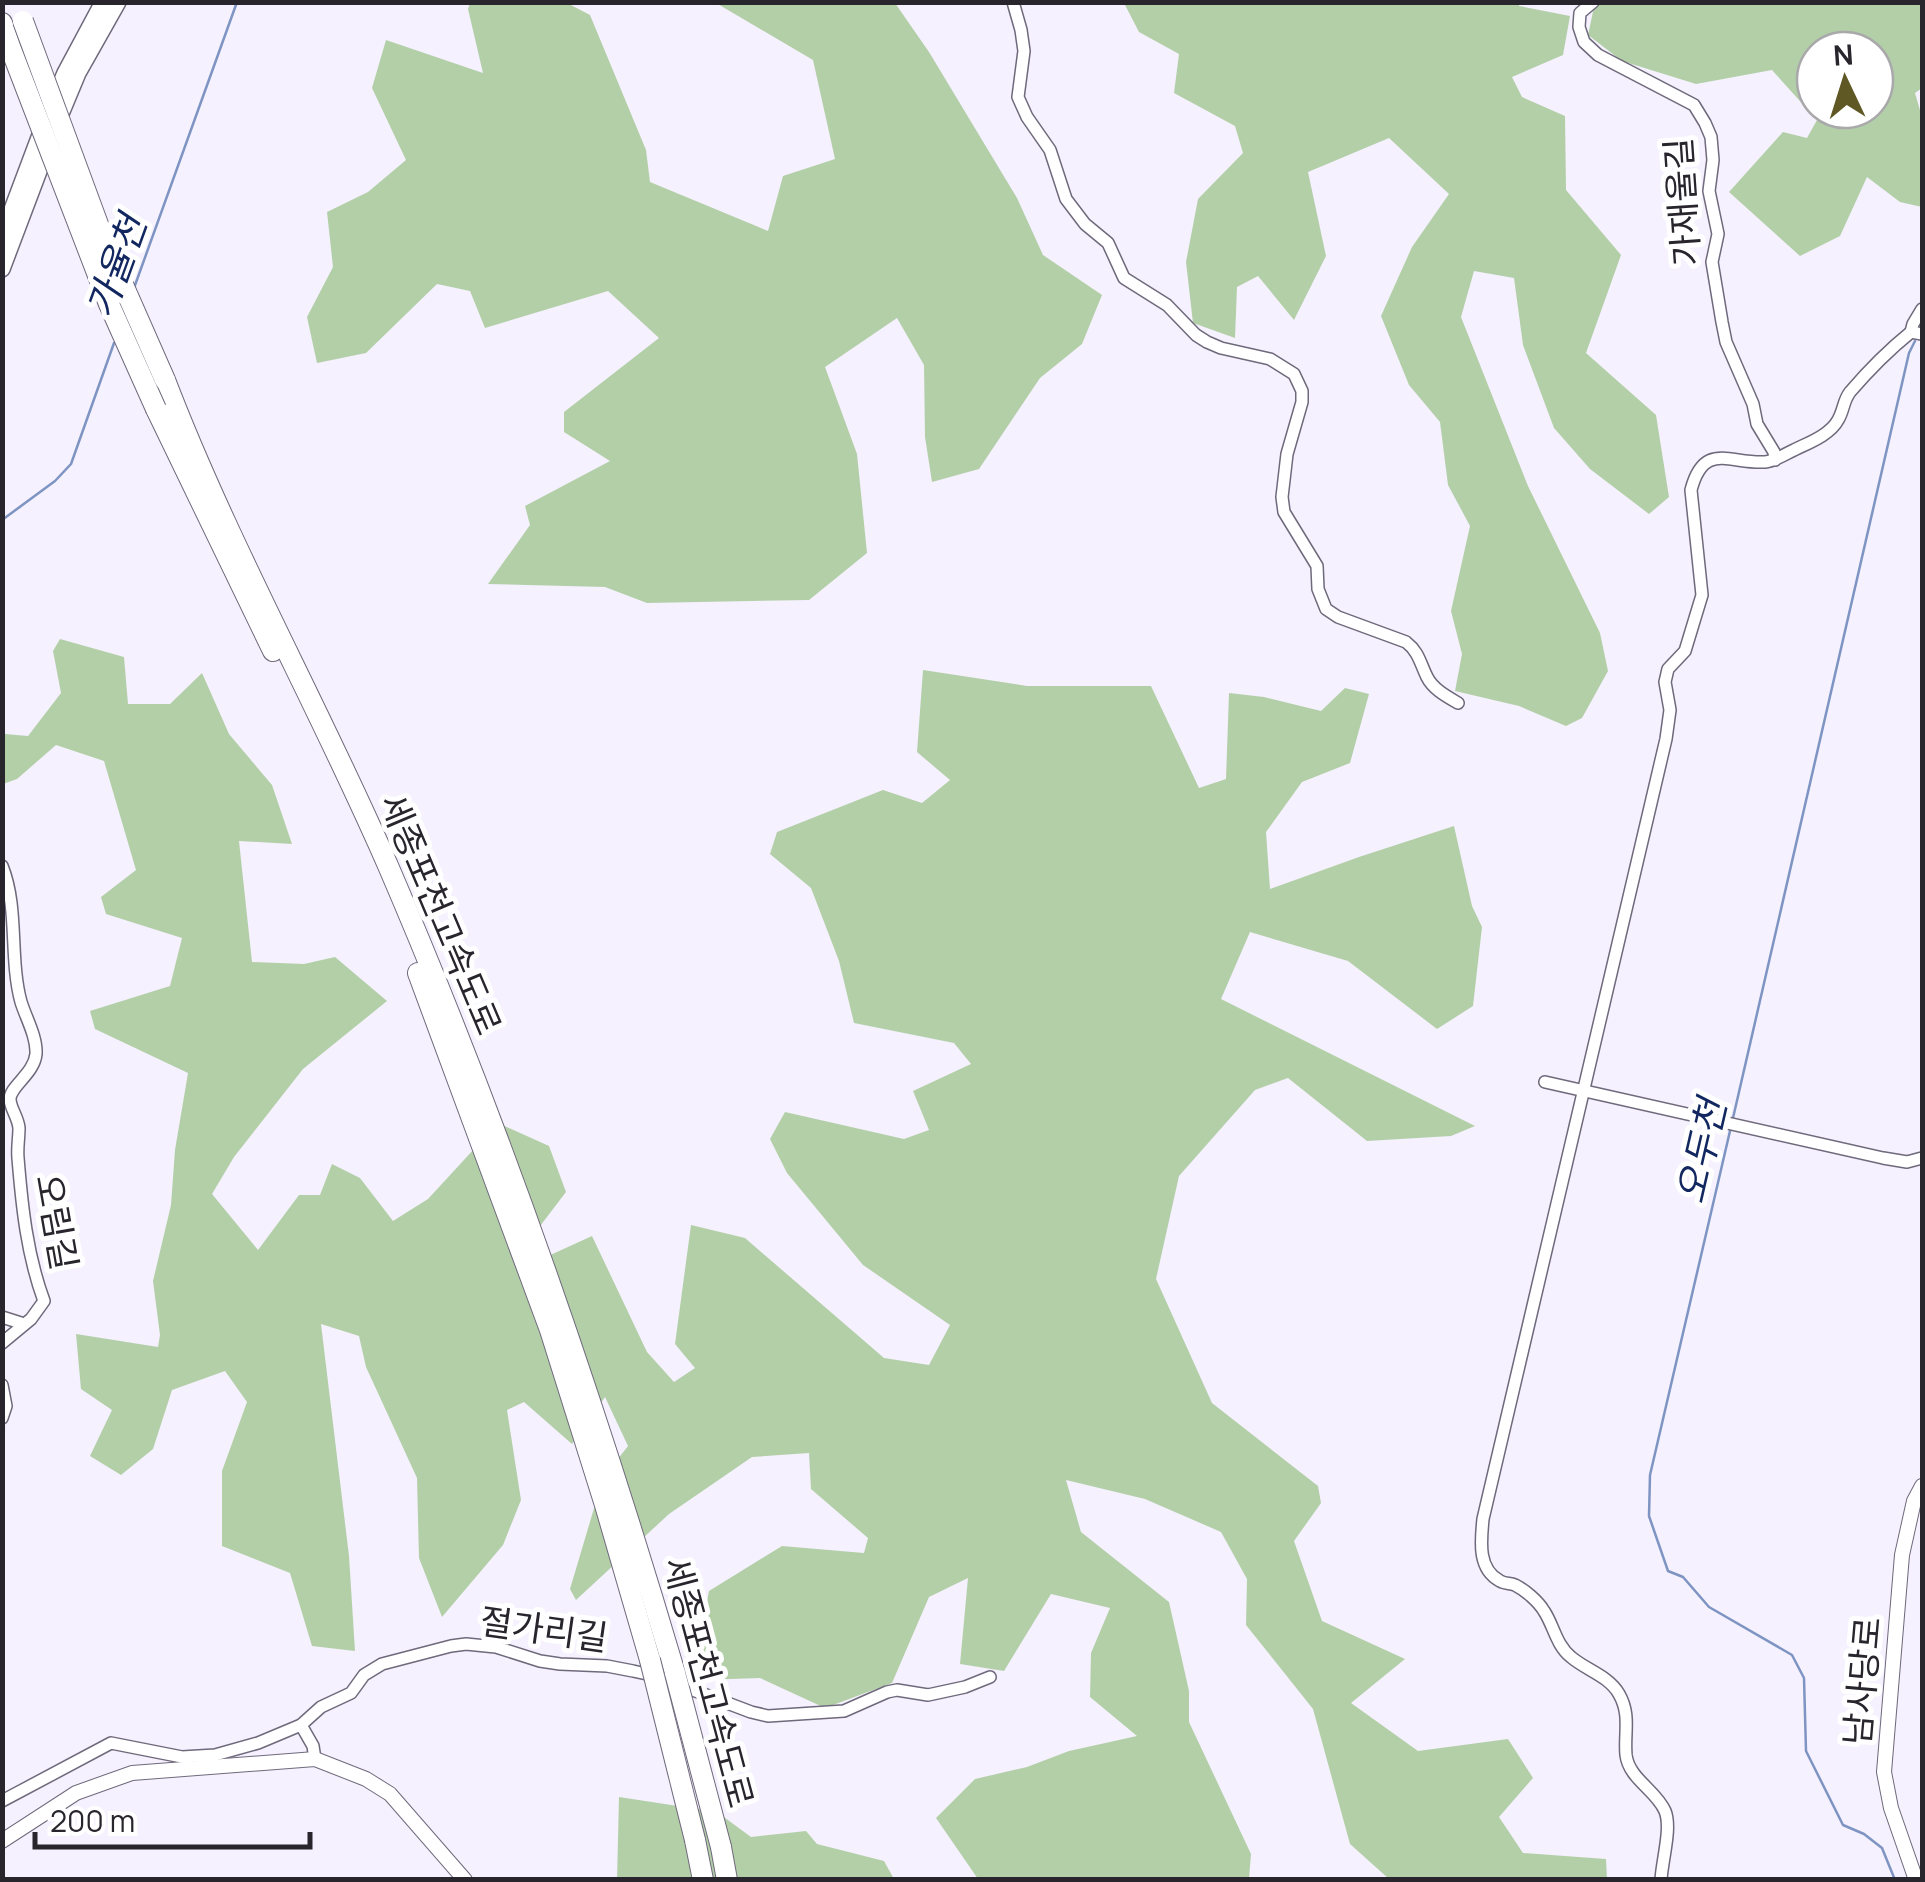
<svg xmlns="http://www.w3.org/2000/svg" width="1925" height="1882" font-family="Manrope,'Noto Sans KR',sans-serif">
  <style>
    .green { fill: #b3cfa8; fill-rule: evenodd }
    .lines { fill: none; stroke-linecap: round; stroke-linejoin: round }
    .stream { stroke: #7e94c2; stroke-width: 2.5 }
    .minor-casing { stroke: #6f697c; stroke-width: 14 }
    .tertiary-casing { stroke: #6f697c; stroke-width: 16 }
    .secondary-casing { stroke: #6f697c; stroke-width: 18 }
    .motorway-casing { stroke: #6f697c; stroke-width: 22 }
    .minor { stroke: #fff; stroke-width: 11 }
    .tertiary { stroke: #fff; stroke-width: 14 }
    .secondary { stroke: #fff; stroke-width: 15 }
    .motorway { stroke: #fff; stroke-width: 20 }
    .motorway-bridge-casing { stroke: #6f697c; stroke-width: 22; stroke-linecap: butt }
    .motorway-bridge { stroke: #fff; stroke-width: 20 }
    .labels { text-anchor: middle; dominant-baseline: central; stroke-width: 10; stroke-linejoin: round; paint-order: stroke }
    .street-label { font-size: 35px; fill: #28252d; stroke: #fff }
    .water-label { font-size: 38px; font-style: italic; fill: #12275f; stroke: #fff }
  </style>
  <rect width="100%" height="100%" fill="#f5f1fe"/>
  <g class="green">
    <polygon points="470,3 567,3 590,15 646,150 650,182 768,231 783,176 835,159 813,60 716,3 895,3 929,52 1017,198 1043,255 1102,295 1082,344 1040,378 979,469 932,482 925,437 924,365 897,318 825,367 857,454 867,553 809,600 647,603 605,587 488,584 530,525 525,506 610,461 564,432 564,412 659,338 608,291 485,328 470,291 437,284 366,353 317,363 307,317 333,267 327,212 368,192 406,160 372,88 386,40 483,73 468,9"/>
    <polygon points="1519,3 1519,6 1570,16 1563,55 1512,77 1522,97 1565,116 1566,190 1621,255 1586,353 1656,415 1669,497 1649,514 1590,469 1554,428 1523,345 1514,278 1474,271 1461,317 1528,486 1600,633 1608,671 1582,718 1566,726 1519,706 1455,691 1462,654 1451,611 1470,526 1448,485 1440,422 1409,385 1381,316 1412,247 1449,194 1389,138 1308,172 1326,256 1294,320 1258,276 1237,287 1235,338 1193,323 1186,262 1198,199 1243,153 1235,126 1174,93 1179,54 1139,32 1124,3"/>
    <path d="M1602,3H1922V88L1915,93L1922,117V207L1900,202L1867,177L1840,236L1800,256L1729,192L1783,132L1807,138L1817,120L1772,70L1696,84L1622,61L1588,35L1594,7ZM1815,50H1875V110H1815Z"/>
    <polygon points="60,639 124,657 128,704 170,704 202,673 229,734 272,785 292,844 239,841 252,962 304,964 335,957 387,1001 303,1069 234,1157 212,1194 258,1250 299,1195 320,1195 332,1164 360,1178 393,1221 428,1199 498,1123 549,1146 566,1192 534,1234 524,1267 592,1236 647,1352 674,1382 695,1368 675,1344 691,1225 745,1238 884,1358 929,1365 950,1325 863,1265 787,1173 770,1139 785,1112 904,1139 929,1130 913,1091 971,1064 954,1043 854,1023 839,961 811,888 770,854 777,832 883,790 922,803 950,780 917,752 923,670 1027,686 1151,686 1199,788 1226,779 1229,693 1264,697 1321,711 1345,688 1369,694 1350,763 1302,782 1266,832 1270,889 1359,857 1454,826 1472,906 1482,927 1473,1006 1437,1029 1348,961 1250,932 1221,999 1475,1126 1451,1136 1367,1141 1288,1078 1255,1090 1179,1176 1156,1279 1212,1403 1318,1486 1321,1503 1294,1541 1322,1621 1405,1659 1351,1703 1418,1751 1508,1739 1533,1778 1499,1817 1523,1853 1606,1859 1607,1879 1389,1879 1350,1844 1313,1709 1246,1625 1247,1579 1221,1532 1145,1499 1066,1480 1081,1532 1169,1602 1189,1691 1189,1722 1251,1854 1249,1879 978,1879 936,1818 975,1779 1027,1767 1069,1751 1137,1736 1090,1697 1091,1653 1110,1608 1051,1594 1004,1671 960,1664 968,1578 929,1597 892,1683 825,1708 760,1678 702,1680 702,1629 709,1591 782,1546 864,1553 868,1538 811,1489 809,1453 752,1457 669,1514 576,1600 570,1589 603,1478 628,1446 605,1397 572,1444 524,1402 507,1410 521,1500 503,1545 442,1617 419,1558 417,1478 366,1367 359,1336 321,1324 349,1556 355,1651 312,1646 290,1573 222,1546 222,1471 247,1402 225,1371 172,1390 153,1449 121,1475 90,1456 112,1410 81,1389 76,1334 158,1347 160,1335 153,1281 171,1205 175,1150 188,1073 95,1029 90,1011 170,986 182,938 106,914 101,897 136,870 104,761 56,745 17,779 3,784 2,739 5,734 28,736 61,693 53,651"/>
    <polygon points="619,1797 717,1812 751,1837 806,1831 817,1844 884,1861 894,1879 617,1880"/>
  </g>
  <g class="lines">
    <g class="stream">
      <polyline points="134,288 237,2"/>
      <polyline points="1922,327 1922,326"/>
      <polyline points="2,520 55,481 71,464 114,343"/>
      <polyline points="1733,1118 1909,353 1915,341"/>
      <polyline points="1730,1131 1650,1475 1649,1516 1668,1571 1683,1577 1709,1607 1792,1655 1804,1678 1806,1751 1843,1825 1864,1834 1882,1848 1895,1880"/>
    </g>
    <defs>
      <g id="minor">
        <path d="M1013,2L1021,30L1024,51L1018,97L1027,117L1050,150L1066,199L1085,224L1108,243L1124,278L1167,305L1196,335L1207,342L1221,348L1270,359L1294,374L1302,391V402L1287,454L1282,497L1284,512L1317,566L1318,589L1326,609L1338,617L1406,642C1419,652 1420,663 1427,677C1433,689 1446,696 1458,703"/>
        <polyline points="1593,2 1580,13 1579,27 1584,42 1598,55 1694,105 1705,123 1711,137 1713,160 1709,191 1718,234 1712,262 1722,322 1726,342 1753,404 1757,424 1774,452 1775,460"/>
        <polyline points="1911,332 1913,324 1922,309"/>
        <path d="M2,866C19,908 9,958 21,1002C26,1018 37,1037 36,1054C34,1074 10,1086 10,1099C10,1108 18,1117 19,1128C19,1138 17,1148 18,1158C22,1207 27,1255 44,1301L31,1319L2,1343"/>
        <polyline points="1545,1082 1883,1158 1907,1162 1922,1158"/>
        <polyline points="2,1317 24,1324"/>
        <polyline points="2,1385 6,1406 2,1418"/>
        <polyline points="301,1725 313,1746 315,1759"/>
        <polyline points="2,1801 111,1743 182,1757 215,1755 258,1743 301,1725 321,1707 351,1693 364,1675 382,1664 451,1646 466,1644 496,1647 540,1661 560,1664 607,1666 633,1671 656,1676 751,1712 768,1716 844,1711 887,1692 897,1690 928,1695 965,1687 990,1677"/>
        <path d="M1661,1880C1662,1860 1672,1828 1665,1811C1656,1790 1629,1779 1626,1755C1624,1733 1631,1715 1619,1694C1609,1676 1586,1670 1571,1657C1556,1645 1554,1626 1544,1611C1538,1601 1525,1590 1515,1585C1510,1583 1505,1584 1500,1581C1477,1569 1481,1540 1483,1519L1666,739L1670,710L1665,682L1668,669L1685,651L1702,595L1691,490C1704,441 1729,464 1765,462C1775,461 1785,454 1794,450C1808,443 1830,435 1838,420C1844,410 1843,401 1850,392C1868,371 1890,349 1911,332L1922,334"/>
      </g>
      <g id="tertiary">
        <polyline points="2,1841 76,1793 132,1773 315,1759 366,1779 390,1794 465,1880"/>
        <polyline points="1916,1880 1891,1808 1884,1772 1902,1555 1914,1501 1922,1486"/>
      </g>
      <g id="secondary">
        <polyline points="51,106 65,73 103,2"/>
        <polyline points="58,121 78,73 118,2"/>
        <polyline points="2,236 43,127"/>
        <polyline points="2,269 50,142"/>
      </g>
      <g id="motorway">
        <polyline points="2,23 12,52"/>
        <path d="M165,380C229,547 318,704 389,868C502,1130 594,1399 675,1673"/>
        <polyline points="156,409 273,651"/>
        <polyline points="418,973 550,1330 605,1505 650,1660"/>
        <polyline points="695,1840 703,1880"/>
        <polyline points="721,1847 727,1880"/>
      </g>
    </defs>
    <use href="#minor" class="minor-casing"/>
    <use href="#tertiary" class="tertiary-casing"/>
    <use href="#secondary" class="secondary-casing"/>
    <use href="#motorway" class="motorway-casing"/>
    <use href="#minor" class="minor"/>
    <use href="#tertiary" class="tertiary"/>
    <use href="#secondary" class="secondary"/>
    <use href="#motorway" class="motorway"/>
    <defs>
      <g id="motorway-bridge">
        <polyline points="23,21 106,246 165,380"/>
        <polyline points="12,52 109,304 156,409"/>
        <polyline points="650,1660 695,1840"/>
        <polyline points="675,1673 721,1847"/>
      </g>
    </defs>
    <use href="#motorway-bridge" class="motorway-bridge-casing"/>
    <use href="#motorway-bridge" class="motorway-bridge"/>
  </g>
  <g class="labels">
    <g class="street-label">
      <text transform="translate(1682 202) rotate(-94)">가재울길</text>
      <text transform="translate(441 914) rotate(67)">세종포천고속도로</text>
      <text transform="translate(57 1222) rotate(80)">오림길</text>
      <text transform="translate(544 1629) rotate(8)">절가리길</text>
      <text transform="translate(1862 1681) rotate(-85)">남사당로</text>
      <text transform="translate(709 1682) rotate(75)">세종포천고속도로</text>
    </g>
    <g class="water-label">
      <text transform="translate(115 266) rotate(-70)">가율천</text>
      <text transform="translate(1700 1151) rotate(-77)">오두천</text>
    </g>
  </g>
  <rect width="1925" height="1882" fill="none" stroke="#28252d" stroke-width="10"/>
  <g transform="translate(1845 80) rotate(356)"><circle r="48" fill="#ffffff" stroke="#a9a8ab" stroke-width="2.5"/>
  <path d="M0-8L18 38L0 25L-18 38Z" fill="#5f5824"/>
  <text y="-15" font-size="28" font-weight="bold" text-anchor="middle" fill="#28252d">N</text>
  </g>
  <path d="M35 1832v15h275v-15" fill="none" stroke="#28252d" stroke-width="5"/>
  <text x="50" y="1832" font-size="30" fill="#28252d" stroke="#ffffff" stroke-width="8" paint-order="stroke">200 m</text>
</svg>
